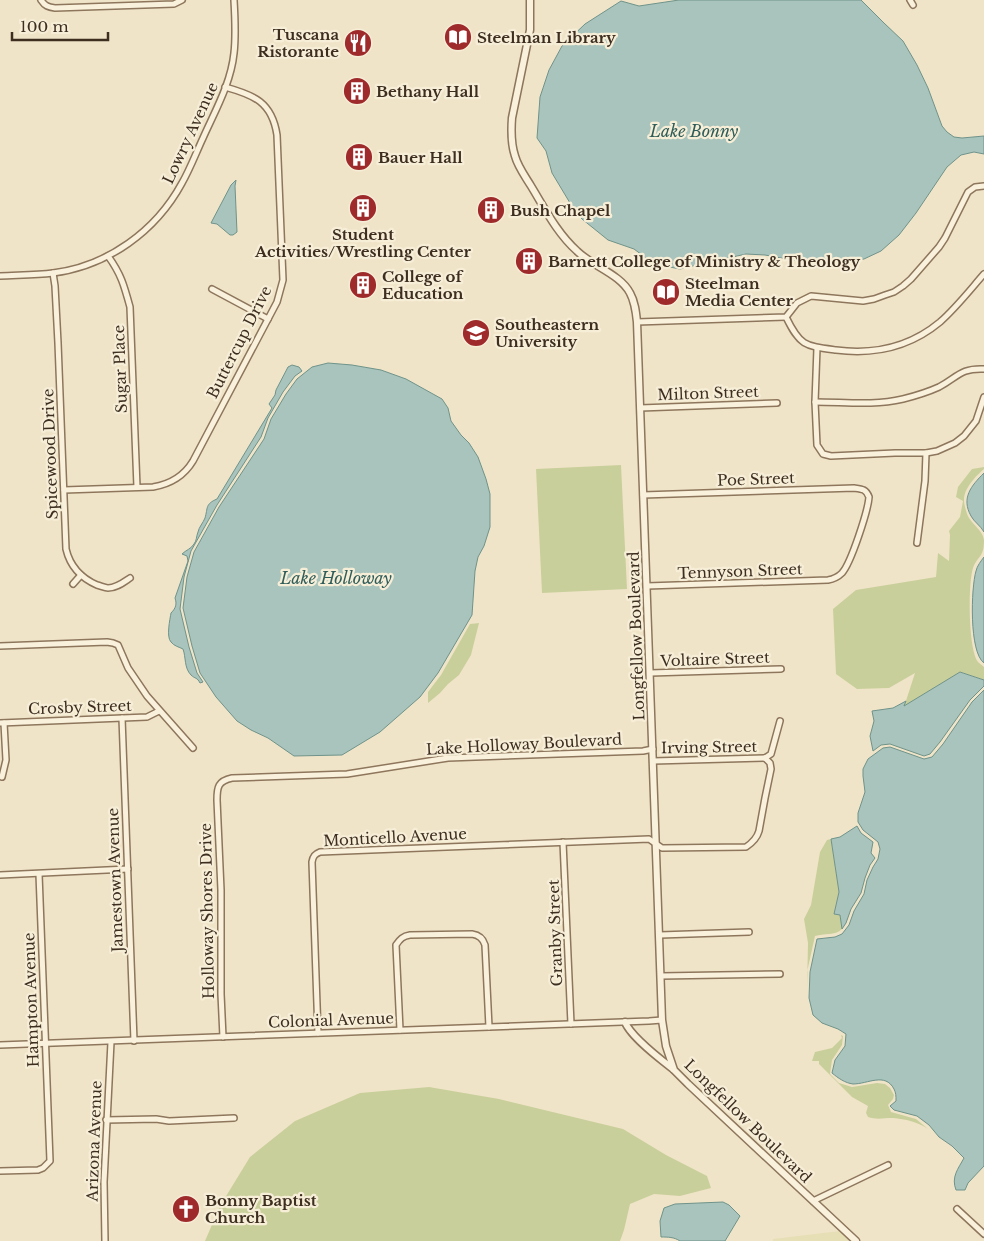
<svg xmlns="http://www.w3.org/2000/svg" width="984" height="1241" font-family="'Libre Baskerville',serif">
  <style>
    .farmland { fill: #e6deb5 }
    .green { fill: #c9cf9b }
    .water { fill: #a9c4bc; stroke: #6f938a }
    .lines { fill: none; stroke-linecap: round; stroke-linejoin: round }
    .minor-casing { stroke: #8d765c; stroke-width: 8 }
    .tertiary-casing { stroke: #8d765c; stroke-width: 9 }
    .minor { stroke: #faf1dc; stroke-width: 5 }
    .tertiary { stroke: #faf1dc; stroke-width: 6 }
    .labels { text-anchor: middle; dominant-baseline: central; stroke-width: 4.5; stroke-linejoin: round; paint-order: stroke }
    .poi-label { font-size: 15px; font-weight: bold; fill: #3d2e20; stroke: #f7eed8; text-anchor: start }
    .street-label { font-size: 15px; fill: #3d2e20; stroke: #f7eed8 }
    .water-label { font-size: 16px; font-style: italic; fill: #2f5d5a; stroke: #f7eed8 }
  </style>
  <rect width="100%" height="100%" fill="#f0e4c8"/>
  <polygon class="farmland" points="840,1231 851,1241 773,1241 773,1239"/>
  <g class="green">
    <polygon points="621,465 627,589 542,593 536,469"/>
    <path d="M984,467V469C976,476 964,488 964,500C964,505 967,515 969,518C974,526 983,531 984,540C984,558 978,555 973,568C968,583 968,649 978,662C979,663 983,666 984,667V680L960,672L904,707L915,673L889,688L857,689L836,674L833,609L856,590L936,577L938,553L949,561L950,535L949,531L960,517L963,501L956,497L958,487L972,469Z"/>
    <polygon points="479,623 471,655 459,675 448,684 440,693 428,703 428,692 441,675 470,624"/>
    <path d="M831,839L839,892L834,914L840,915L842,929C835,936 824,933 815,936L807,972V989L808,943L804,919L811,905L820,852L827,840Z"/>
    <path d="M841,1035L843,1036L842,1045L832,1060L830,1074L839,1083L852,1087L877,1083L885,1084L890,1088L894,1095L893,1099L888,1105L891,1112L916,1119L928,1129C918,1122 905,1119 893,1118C884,1118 876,1120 868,1117L866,1113L868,1106L852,1097L819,1064V1061H812L815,1052L832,1048L842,1038Z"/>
    <polygon points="429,1087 499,1099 623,1129 666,1155 707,1176 711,1188 680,1196 654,1194 630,1204 624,1230 620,1241 205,1241 220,1206 250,1157 295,1121 360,1093"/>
  </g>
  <g class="water">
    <polygon points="679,0 861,0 884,23 903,41 917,65 928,88 942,126 947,132 954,137 962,138 984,136 984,154 974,152 961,155 947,167 916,213 899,235 881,251 864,259 831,264 792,260 765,255 746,254 680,269 654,264 634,249 608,240 582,219 573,208 552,173 546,151 537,138 540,97 549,70 562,46 585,24 621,1 639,6"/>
    <polygon points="236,180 235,186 237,232 233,235 230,235 217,224 211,223 231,185"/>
    <polygon points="328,363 352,365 381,370 406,379 442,399 448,408 451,421 461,435 469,443 478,457 486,479 490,494 490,527 484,546 478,557 475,571 472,615 438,673 420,697 380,732 342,755 294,756 268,738 251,730 237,721 216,697 200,673 192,646 183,608 187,577 194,552 219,507 264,439 271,419 286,394 297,379 312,367"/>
    <path d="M292,365L299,367L302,371L295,376L283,392L268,418L261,437L217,505L191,551L184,577L180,609L189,647L197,673L203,682L200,683C197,677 195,679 191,675C184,668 186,657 183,649C179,647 174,646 171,642C166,637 170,619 171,613C176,608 177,604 175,598L188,561L187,556L182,554C186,550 191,549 194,544C197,540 196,537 198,532C199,527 203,523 205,518C208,508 205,504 217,499L272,408L269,404L275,395L276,390L288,367Z"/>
    <path d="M984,473V532C981,526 974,522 971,516C961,498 971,486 984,473Z"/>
    <path d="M984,557V663C969,652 971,588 976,571C977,566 981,561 984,557Z"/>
    <polygon points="960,672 984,680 984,686 970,700 940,742 930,754 924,756 890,744 881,745 873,751 870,736 874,721 872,711 893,708 906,701 904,706"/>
    <path d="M984,690V1166L968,1183L965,1190H956C951,1177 958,1169 964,1158L952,1146L939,1137L929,1125L917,1116L894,1110L890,1106L896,1101C896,1096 896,1093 894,1089C885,1072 868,1084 853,1084C845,1083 838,1078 832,1073L835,1060L845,1046L846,1034L838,1029L822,1023L813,1015L809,998L810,972L817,939L835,937L842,934L849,925L854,911L864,894L867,880L873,867L878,859L880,849L878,842L863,830L858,822V813L865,792L863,776V769L868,759L883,748L890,747L924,759L932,757L943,744L972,702Z"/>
    <polygon points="857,826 861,833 873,842 871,853 875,858 870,865 865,878 861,893 851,909 846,923 842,929 840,915 834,914 839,892 831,839 840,837"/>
    <path d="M723,1202L729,1205L740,1216L725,1241H680C674,1237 668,1237 661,1237L660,1221L664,1208L675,1204Z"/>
  </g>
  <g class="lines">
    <defs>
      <g id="minor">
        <path d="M41,0C45,6 48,7 55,8L174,4L182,0"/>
        <polyline points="910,0 913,5"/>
        <path d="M108,256C121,274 124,285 130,307L137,487"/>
        <path d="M53,273L55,286L58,343L66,549C70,566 81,578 97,585C101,586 105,588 108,588C117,588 124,582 130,578"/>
        <path d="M0,276C18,275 36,275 53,273C108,266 156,231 182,183C190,169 196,153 203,138C215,111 231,83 234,53C236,36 235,17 234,0"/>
        <polyline points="212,289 268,319"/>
        <path d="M786,317C800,346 805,346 836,350C875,355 910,347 940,322C956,308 970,290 984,274"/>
        <polyline points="637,322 786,317 797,303 811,296 863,301 874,299 885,295 894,292 903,286 911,279 939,247 945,238 968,192 975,187 984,186"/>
        <polyline points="817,348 815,402 817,445 823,454 831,456 895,453 926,453 937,451 955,443 964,436 976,421 984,397"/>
        <path d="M815,402C845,402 873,406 903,399C915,396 928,392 939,387C958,377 960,368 984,369"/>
        <polyline points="640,408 777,403"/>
        <path d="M64,490L153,487C171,484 184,476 193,461L277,302L283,280L277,135C272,102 254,95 225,87"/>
        <path d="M643,495L854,488C862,489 866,489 869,497C868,511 851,563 842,573C838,577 834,579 828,580L647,586"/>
        <polyline points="917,543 925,481 926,453"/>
        <polyline points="73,584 81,575"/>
        <polyline points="0,646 107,642 113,643 118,645 128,668 147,696 193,748"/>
        <polyline points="650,673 781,669"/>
        <polyline points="122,718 134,1041"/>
        <polyline points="0,723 147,717 159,711"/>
        <polyline points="765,758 771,754 780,721"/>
        <polyline points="653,761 765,758"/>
        <polyline points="2,777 6,760 4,723"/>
        <polyline points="563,842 571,1024"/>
        <polyline points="0,875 128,869"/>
        <polyline points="660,935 749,932"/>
        <polyline points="661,976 780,974"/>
        <path d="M400,1030L396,945C400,939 403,936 410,935L472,934C479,935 483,938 485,945L489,1027"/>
        <path d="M318,1033L312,862C313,856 315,854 320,852L649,839L662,848L746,847C752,843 757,838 759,831L765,798L771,769L770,763L765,758"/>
        <path d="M223,1037L221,994V890L217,800C217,787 218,781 232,778L347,774L448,758L643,751L653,749"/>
        <polyline points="0,1045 649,1021 662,1020"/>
        <polyline points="106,1120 156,1119 169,1121 234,1118"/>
        <polyline points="0,1171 38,1170 43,1168 50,1161 39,874"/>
        <polyline points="813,1201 888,1165"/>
        <polyline points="957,1209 984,1234"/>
        <polyline points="105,1241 104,1182 111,1042"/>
      </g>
      <g id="tertiary">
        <path d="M530,0V30L512,118C511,131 511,144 515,156C518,167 525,176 531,186C545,209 557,233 577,251C592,266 620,274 630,293C635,302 636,312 637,322L662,1020L666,1046L674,1070L688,1084L856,1241"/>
        <path d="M625,1022C631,1037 660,1059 673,1069"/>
      </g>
    </defs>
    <use href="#minor" class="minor-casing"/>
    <use href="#tertiary" class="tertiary-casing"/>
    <use href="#minor" class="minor"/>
    <use href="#tertiary" class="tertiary"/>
  </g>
  <defs>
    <symbol id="library-disc" viewBox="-11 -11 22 22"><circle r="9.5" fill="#9e2a2b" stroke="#f7eed8"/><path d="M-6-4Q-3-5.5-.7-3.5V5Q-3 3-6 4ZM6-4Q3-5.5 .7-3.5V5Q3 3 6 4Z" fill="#fff"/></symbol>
    <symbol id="restaurant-disc" viewBox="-11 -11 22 22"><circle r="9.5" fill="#9e2a2b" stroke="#f7eed8"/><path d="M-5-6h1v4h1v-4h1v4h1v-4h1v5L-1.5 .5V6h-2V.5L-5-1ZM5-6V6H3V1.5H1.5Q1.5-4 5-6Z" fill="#fff"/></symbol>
    <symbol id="building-disc" viewBox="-11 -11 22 22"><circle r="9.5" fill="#9e2a2b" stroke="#f7eed8"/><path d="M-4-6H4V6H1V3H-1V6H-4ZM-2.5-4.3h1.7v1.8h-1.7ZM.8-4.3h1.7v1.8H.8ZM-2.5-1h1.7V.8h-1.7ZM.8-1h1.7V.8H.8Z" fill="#fff"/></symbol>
    <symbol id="university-disc" viewBox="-11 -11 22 22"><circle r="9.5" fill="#9e2a2b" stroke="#f7eed8"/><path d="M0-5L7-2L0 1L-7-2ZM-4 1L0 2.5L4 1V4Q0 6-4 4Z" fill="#fff"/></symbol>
    <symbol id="church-disc" viewBox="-11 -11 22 22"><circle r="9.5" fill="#9e2a2b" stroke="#f7eed8"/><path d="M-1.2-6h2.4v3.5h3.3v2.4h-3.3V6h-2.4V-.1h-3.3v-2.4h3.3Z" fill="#fff"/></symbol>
  </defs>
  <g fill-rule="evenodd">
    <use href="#library-disc" x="442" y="21" width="32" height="32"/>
    <use href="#restaurant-disc" x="342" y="27" width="32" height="32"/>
    <use href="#building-disc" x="341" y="75" width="32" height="32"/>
    <use href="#building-disc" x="343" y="141" width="32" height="32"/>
    <use href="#building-disc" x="347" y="192" width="32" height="32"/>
    <use href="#building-disc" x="475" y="194" width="32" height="32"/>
    <use href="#building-disc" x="513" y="245" width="32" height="32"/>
    <use href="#building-disc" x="347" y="269" width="32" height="32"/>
    <use href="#library-disc" x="650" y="276" width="32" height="32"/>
    <use href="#university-disc" x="460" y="317" width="32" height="32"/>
    <use href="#church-disc" x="170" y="1193" width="32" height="32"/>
  </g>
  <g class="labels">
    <g class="poi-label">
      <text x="339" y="34" text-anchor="end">Tuscana<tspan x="339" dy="17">Ristorante</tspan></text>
      <text x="477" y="37">Steelman Library</text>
      <text x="376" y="91">Bethany Hall</text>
      <text x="378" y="157">Bauer Hall</text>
      <text x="510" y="210">Bush Chapel</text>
      <text x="363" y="234" text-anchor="middle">Student<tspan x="363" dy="17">Activities/Wrestling Center</tspan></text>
      <text x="548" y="261">Barnett College of Ministry &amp; Theology</text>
      <text x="382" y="276">College of<tspan x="382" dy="17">Education</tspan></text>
      <text x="685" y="283">Steelman<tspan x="685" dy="17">Media Center</tspan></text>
      <text x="495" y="324">Southeastern<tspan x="495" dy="17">University</tspan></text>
      <text x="205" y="1200">Bonny Baptist<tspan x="205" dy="17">Church</tspan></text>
    </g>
    <g class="street-label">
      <text transform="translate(190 133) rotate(-65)">Lowry Avenue</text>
      <text transform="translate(239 342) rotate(-63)">Buttercup Drive</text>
      <text transform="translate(120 369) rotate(-92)">Sugar Place</text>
      <text transform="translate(708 393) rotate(-2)">Milton Street</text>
      <text transform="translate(50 454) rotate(-92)">Spicewood Drive</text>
      <text transform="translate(756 479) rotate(-2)">Poe Street</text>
      <text transform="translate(740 571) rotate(-2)">Tennyson Street</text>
      <text transform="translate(636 636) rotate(-92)">Longfellow Boulevard</text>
      <text transform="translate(715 659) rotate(-2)">Voltaire Street</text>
      <text transform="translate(80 707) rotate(-2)">Crosby Street</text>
      <text transform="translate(524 744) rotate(-3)">Lake Holloway Boulevard</text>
      <text transform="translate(709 747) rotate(-1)">Irving Street</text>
      <text transform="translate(395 837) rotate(-3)">Monticello Avenue</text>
      <text transform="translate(115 880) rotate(-92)">Jamestown Avenue</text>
      <text transform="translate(207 911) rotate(-91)">Holloway Shores Drive</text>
      <text transform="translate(555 933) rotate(-92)">Granby Street</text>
      <text transform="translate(31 1000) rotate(-92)">Hampton Avenue</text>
      <text transform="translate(331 1020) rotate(-2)">Colonial Avenue</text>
      <text transform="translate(748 1121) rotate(44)">Longfellow Boulevard</text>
      <text transform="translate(94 1141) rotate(-88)">Arizona Avenue</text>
    </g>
    <g class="water-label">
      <text x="694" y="131">Lake Bonny</text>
      <text x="336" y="578">Lake Holloway</text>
    </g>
  </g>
  <path d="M12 32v8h96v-8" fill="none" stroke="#3d2e20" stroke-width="2.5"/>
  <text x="20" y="32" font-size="15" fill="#3d2e20" stroke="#f7eed8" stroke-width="4" paint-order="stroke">100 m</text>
</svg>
